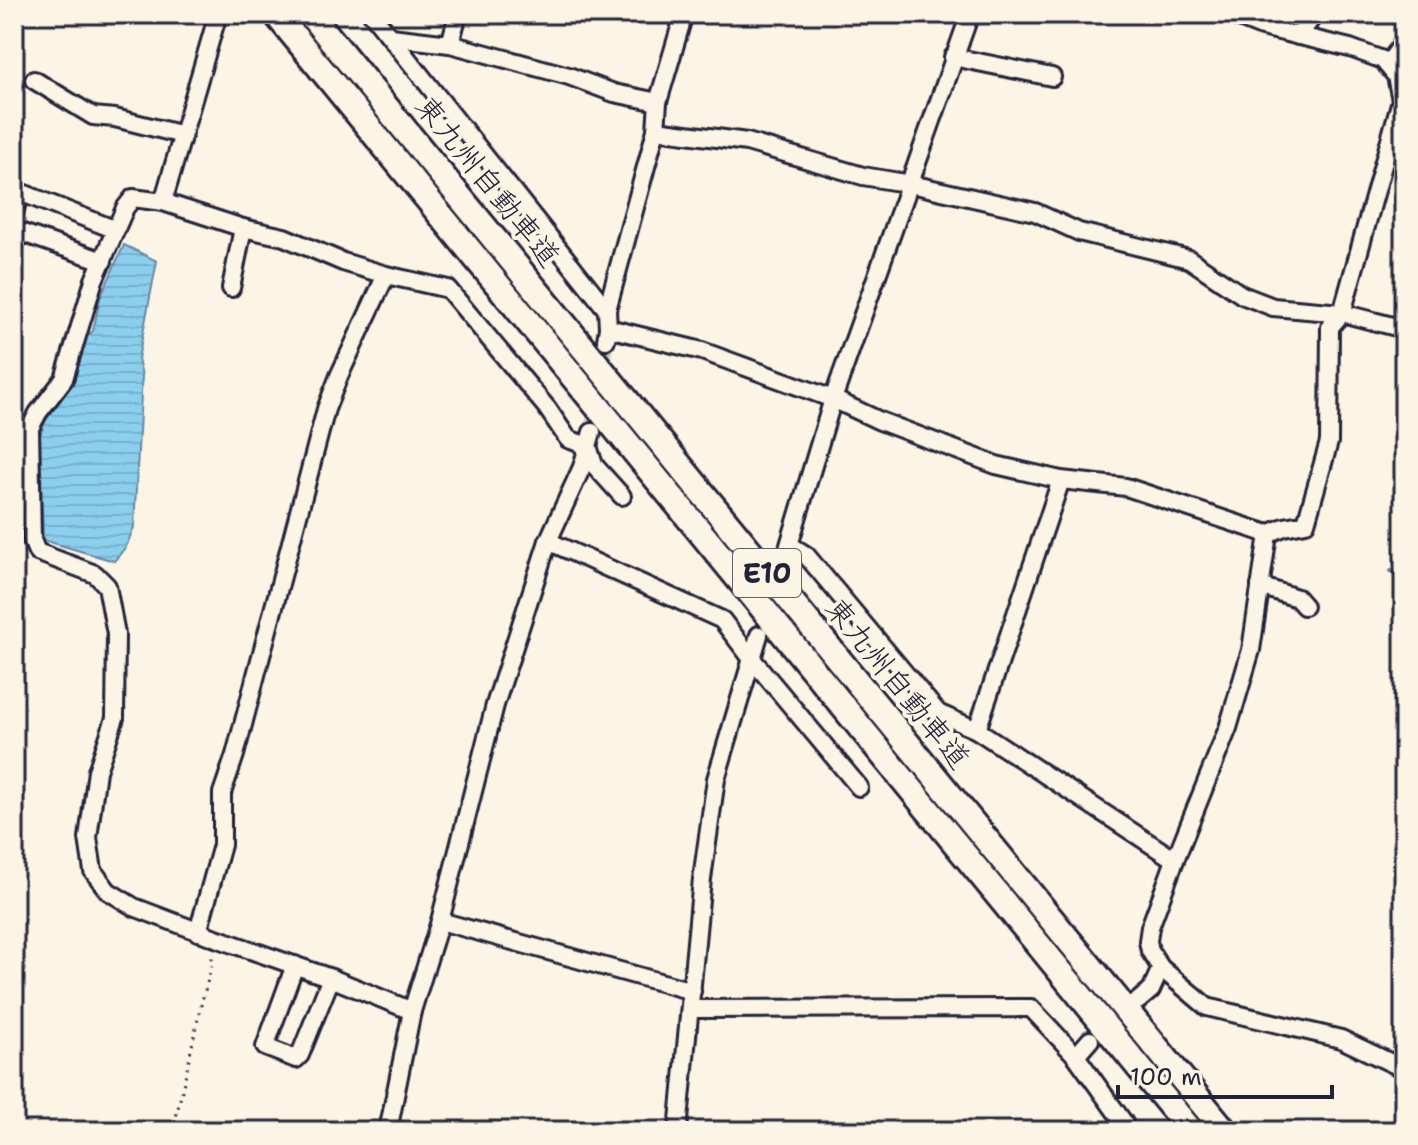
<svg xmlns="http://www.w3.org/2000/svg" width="1418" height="1145" font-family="'Shantell Sans','Klee One',sans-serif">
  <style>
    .water { fill: url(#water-rules); stroke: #6289a6; stroke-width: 2 }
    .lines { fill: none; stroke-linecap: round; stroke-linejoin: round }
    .stream { stroke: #6289a6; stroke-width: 4 }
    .minor-tunnel { stroke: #d0cbc3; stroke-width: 16; stroke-dasharray: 16 8; stroke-linecap: butt }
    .minor-casing { stroke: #22223b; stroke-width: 22 }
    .highway-casing { stroke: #22223b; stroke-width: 30 }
    .path { stroke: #22223b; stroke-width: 3; stroke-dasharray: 2 6; stroke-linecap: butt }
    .minor { stroke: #fcf5e5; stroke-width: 16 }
    .highway { stroke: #fcf5e5; stroke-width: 24 }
    .labels { text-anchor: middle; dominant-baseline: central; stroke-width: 8; stroke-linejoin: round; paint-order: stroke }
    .shield { fill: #fcf5e5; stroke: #63616e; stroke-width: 2 }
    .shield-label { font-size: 28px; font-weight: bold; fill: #22223b }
    .street-label { font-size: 30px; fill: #22223b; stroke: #fcf5e5 }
  </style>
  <defs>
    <pattern id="water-rules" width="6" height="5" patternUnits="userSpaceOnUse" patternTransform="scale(2)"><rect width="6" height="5" fill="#8cceed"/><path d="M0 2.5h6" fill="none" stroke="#78b1cc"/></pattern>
  </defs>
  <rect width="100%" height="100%" fill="#fcf5e5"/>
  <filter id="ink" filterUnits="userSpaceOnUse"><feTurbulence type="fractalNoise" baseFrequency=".0125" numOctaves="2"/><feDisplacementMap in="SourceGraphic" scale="16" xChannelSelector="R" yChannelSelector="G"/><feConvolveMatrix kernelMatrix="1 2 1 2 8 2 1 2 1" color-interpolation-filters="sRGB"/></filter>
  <g filter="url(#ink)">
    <polygon class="water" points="124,245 157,261 138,359 142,375 134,527 126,547 114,561 43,540 40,435 46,420 74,382 86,337 93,331 100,298"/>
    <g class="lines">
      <g class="stream">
        <polyline points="1391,571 1404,580"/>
        <polyline points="1404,880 1399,907 1404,913"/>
      </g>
      <polyline class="minor-tunnel" points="592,432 606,340"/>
      <defs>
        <g id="minor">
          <polyline points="218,14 163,202 133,198 125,208 94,280 64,379 38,413 30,428 32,540 37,552 95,574 107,586 116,634 115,718 97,771 88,838 93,871 108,891 134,907 213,937 331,978 412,1011"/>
          <polyline points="372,14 607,310"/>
          <polyline points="1298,36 1315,14"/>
          <polyline points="391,37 450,44 569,76 614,93 658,102"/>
          <polyline points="450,44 458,14"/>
          <polyline points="953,57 1052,77"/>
          <polyline points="1387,65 1404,42"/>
          <polyline points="34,80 93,116 115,118 183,135"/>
          <polyline points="656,130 747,142 863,176 911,184 1035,212 1079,232 1189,259 1242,295 1273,307 1342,313 1404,329"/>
          <polyline points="163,202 243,228 284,237 343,262 386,275 448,289 547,408 568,439 588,446 594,465 622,496"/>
          <polyline points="14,213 20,192 116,230"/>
          <polyline points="14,230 103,261"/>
          <polyline points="231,288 243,228"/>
          <polyline points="608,328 702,351 833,399 880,421 996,465 1061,480 1126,487 1268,534 1284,527 1306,523 1329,442 1330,327 1342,313 1401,100 1396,76 1383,60 1350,48 1262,27 1230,14"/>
          <polyline points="606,340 608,328 607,310 656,130 658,102 684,14"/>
          <polyline points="1268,534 1251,650 1228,728 1175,860 1150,927 1148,941 1150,951 1161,968 1207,1007 1341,1039 1404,1069"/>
          <polyline points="548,541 722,620 752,659 859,787"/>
          <polyline points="790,545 806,555 938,713 977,730 1175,860"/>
          <polyline points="784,562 833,399 970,14"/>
          <polyline points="1260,586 1297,598 1304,606"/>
          <polyline points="977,730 1061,480"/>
          <polyline points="440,921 692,991"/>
          <polyline points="198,932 222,845 222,793 235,755 326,409 339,376 386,275"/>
          <polyline points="295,965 265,1047 296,1059 300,1055 331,978"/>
          <polyline points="1138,1001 1151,990 1161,968"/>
          <polyline points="691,1009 1031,1008 1076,1056 1124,1123 1124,1131"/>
          <polyline points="1076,1056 1090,1040"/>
          <polyline points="388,1131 412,1011 440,921 495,705 548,541 582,467 592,432"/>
          <polyline points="678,1131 702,879 716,779 759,635"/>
        </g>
        <g id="highway">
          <polyline points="276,14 1191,1131"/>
          <polyline points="310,14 1225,1131"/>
        </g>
      </defs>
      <use href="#minor" class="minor-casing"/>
      <use href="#highway" class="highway-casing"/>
      <polyline class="path" points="173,1131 202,1001 212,965 212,953"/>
      <use href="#minor" class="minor"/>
      <use href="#highway" class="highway"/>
    </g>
  </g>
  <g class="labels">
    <rect class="shield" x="733" y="549" width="68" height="48" rx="6"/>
    <g class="shield-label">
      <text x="767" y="573">E10</text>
    </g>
    <g class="street-label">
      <text transform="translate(488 181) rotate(51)">東九州自動車道</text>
      <text transform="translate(898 683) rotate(51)">東九州自動車道</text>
    </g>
  </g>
  <rect width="1418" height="1145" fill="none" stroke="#fcf5e5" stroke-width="48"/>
  <rect x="24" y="24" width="1370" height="1097" fill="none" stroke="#22223b" stroke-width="3" filter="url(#ink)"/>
  <path d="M1118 1085v12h214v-12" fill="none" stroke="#22223b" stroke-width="4"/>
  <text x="1130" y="1085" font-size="24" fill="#22223b" stroke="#fcf5e5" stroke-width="6" paint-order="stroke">100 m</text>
</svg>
